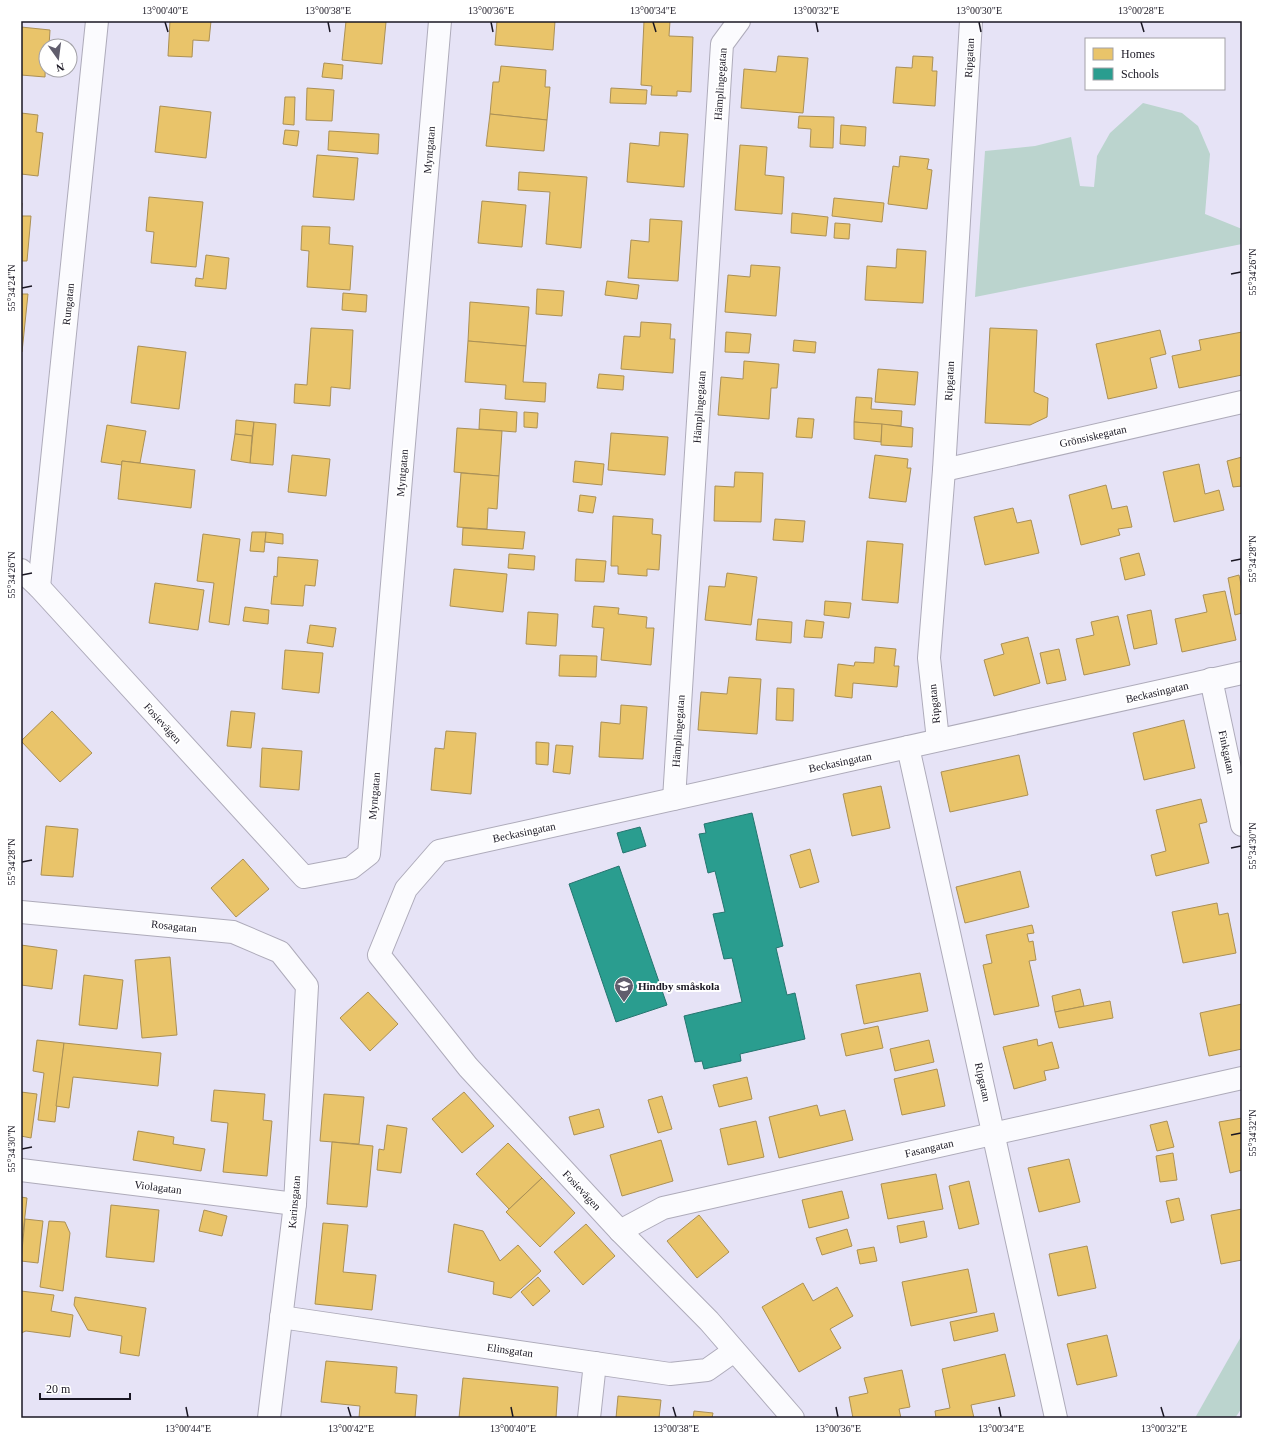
<svg xmlns="http://www.w3.org/2000/svg" width="1263" height="1439" font-family="Georgia,serif">
  <style>
    .green { fill: #bbd4ce }
    .homes { fill: #e9c46a; stroke: #ab9055 }
    .schools { fill: #2a9d8f; stroke: #25756f }
    .lines { fill: none; stroke-linecap: round; stroke-linejoin: round }
    .street-casing { stroke: #aeabba; stroke-width: 24 }
    .street { stroke: #fbfbfe; stroke-width: 22 }
    .ticks { fill: none; stroke: #1a1723; stroke-width: 1.5 }
    .labels { text-anchor: middle; dominant-baseline: central; stroke-width: 4; stroke-linejoin: round; paint-order: stroke }
    .street-label { font-size: 11px; fill: #1a1723; stroke: #fff }
    .poi-label { font-size: 11px; font-weight: bold; fill: #1a1723; stroke: #fff; text-anchor: start }
    .neatline { fill: none; stroke: #1a1723; stroke-width: 1.5 }
    .ticks-label { font-size: 10px; text-anchor: middle; fill: #1a1723 }
  </style>
  <rect width="100%" height="100%" fill="#e6e3f6"/>
  <g class="green">
    <polygon points="1143,103 1182,113 1198,126 1210,154 1205,214 1242,229 1242,244 975,297 985,151 1035,146 1071,137 1080,186 1094,187 1097,156 1110,133"/>
    <polygon points="1242,1335 1242,1408 1235,1418 1195,1418"/>
  </g>
  <g class="homes">
    <polygon points="170,21 211,21 209,41 193,40 192,57 168,56"/>
    <polygon points="346,21 386,22 382,64 342,60"/>
    <polygon points="497,21 555,21 553,50 495,45"/>
    <polygon points="644,21 670,21 669,36 693,37 691,92 677,91 677,96 651,95 652,86 641,85"/>
    <polygon points="21,27 50,30 49,46 46,46 45,77 21,75"/>
    <polygon points="778,56 808,58 803,113 741,108 744,69 776,72"/>
    <polygon points="913,56 933,57 932,71 937,71 935,106 893,103 896,67 912,68"/>
    <polygon points="324,63 343,65 342,79 322,77"/>
    <polygon points="501,66 546,70 545,87 550,87 547,120 490,114 493,82 499,82"/>
    <polygon points="307,88 334,90 332,121 306,120"/>
    <polygon points="611,88 647,90 646,104 610,103"/>
    <polygon points="285,97 295,97 294,125 283,124"/>
    <polygon points="160,106 211,112 206,158 155,152"/>
    <polygon points="21,113 38,115 36,132 43,133 38,176 21,174"/>
    <polygon points="490,114 547,120 544,151 486,146"/>
    <polygon points="799,116 834,117 833,148 810,147 811,129 798,128"/>
    <polygon points="841,125 866,127 865,146 840,144"/>
    <polygon points="285,130 299,131 297,146 283,144"/>
    <polygon points="329,131 379,134 378,154 328,150"/>
    <polygon points="660,132 688,134 684,187 627,182 630,143 659,146"/>
    <polygon points="740,145 767,147 765,175 784,177 782,214 735,210"/>
    <polygon points="317,155 358,158 354,200 313,197"/>
    <polygon points="900,156 929,159 927,169 932,170 927,209 888,204 893,166 899,167"/>
    <polygon points="519,172 587,177 581,248 546,244 550,192 518,190"/>
    <polygon points="149,197 203,202 196,267 151,263 154,232 146,231"/>
    <polygon points="834,198 884,203 882,222 832,216"/>
    <polygon points="482,201 526,205 522,247 478,243"/>
    <polygon points="21,203 22,203 21,216 31,216 27,261 21,261"/>
    <polygon points="792,213 828,217 826,236 791,233"/>
    <polygon points="650,219 682,221 678,281 628,278 631,240 649,242"/>
    <polygon points="835,223 850,224 849,239 834,238"/>
    <polygon points="302,226 330,227 329,244 353,246 350,290 307,287 309,251 301,250"/>
    <polygon points="897,249 926,251 923,303 865,300 867,266 896,268"/>
    <polygon points="206,255 229,258 226,289 195,286 196,278 203,279"/>
    <polygon points="751,265 780,267 776,316 725,312 728,275 750,277"/>
    <polygon points="607,281 639,285 637,299 605,295"/>
    <polygon points="537,289 564,291 562,316 536,314"/>
    <polygon points="343,293 367,295 366,312 342,310"/>
    <polygon points="21,294 28,294 22,352 21,352"/>
    <polygon points="470,302 529,307 526,346 468,341"/>
    <polygon points="641,322 671,324 670,339 675,339 673,373 621,369 624,336 640,337"/>
    <polygon points="311,328 353,330 350,389 331,387 330,406 294,403 295,384 307,385"/>
    <polygon points="990,328 1037,330 1034,392 1048,398 1047,417 1030,425 985,423"/>
    <polygon points="1160,330 1166,354 1150,358 1157,388 1108,399 1096,344"/>
    <polygon points="726,332 751,334 749,353 725,352"/>
    <polygon points="1242,332 1242,375 1179,388 1172,356 1201,350 1199,340"/>
    <polygon points="794,340 816,342 815,353 793,351"/>
    <polygon points="468,341 526,346 523,382 546,383 545,402 505,399 506,385 465,382"/>
    <polygon points="138,346 186,352 179,409 131,403"/>
    <polygon points="744,361 779,364 777,388 771,388 769,419 718,415 721,377 743,379"/>
    <polygon points="878,369 918,372 915,405 875,402"/>
    <polygon points="599,374 624,376 623,390 597,388"/>
    <polygon points="856,397 872,398 871,409 902,411 901,426 854,422"/>
    <polygon points="480,409 517,412 516,432 479,429"/>
    <polygon points="524,412 538,413 537,428 524,427"/>
    <polygon points="798,418 814,419 812,438 796,437"/>
    <polygon points="236,420 254,422 252,436 235,434"/>
    <polygon points="254,422 276,424 273,465 250,463"/>
    <polygon points="854,422 882,424 881,442 854,439"/>
    <polygon points="882,424 913,428 912,447 881,445"/>
    <polygon points="107,425 146,431 140,463 122,461 122,465 101,462"/>
    <polygon points="457,428 502,431 499,476 454,472"/>
    <polygon points="611,433 668,437 665,475 608,470"/>
    <polygon points="235,434 252,436 250,463 231,460"/>
    <polygon points="292,455 330,459 326,496 288,492"/>
    <polygon points="875,455 908,459 907,468 911,468 906,502 869,498"/>
    <polygon points="1242,457 1242,486 1233,487 1227,461"/>
    <polygon points="122,461 195,470 191,508 118,499"/>
    <polygon points="575,461 604,464 602,485 573,482"/>
    <polygon points="1199,464 1205,494 1219,490 1224,510 1174,522 1163,472"/>
    <polygon points="735,472 763,473 761,522 714,521 715,486 734,487"/>
    <polygon points="461,473 499,476 497,509 488,508 487,529 457,527"/>
    <polygon points="1106,485 1112,509 1127,506 1132,527 1118,529 1120,535 1081,545 1069,495"/>
    <polygon points="580,495 596,497 593,513 578,511"/>
    <polygon points="1013,508 1017,523 1031,520 1039,553 985,565 974,517"/>
    <polygon points="613,516 653,519 652,534 661,535 659,570 647,569 647,576 618,574 618,566 611,566"/>
    <polygon points="775,519 805,521 803,542 773,540"/>
    <polygon points="463,528 525,532 523,549 462,545"/>
    <polygon points="252,532 266,532 264,552 250,551"/>
    <polygon points="266,532 283,534 283,544 265,542"/>
    <polygon points="203,534 240,539 229,625 209,622 214,583 197,581"/>
    <polygon points="867,541 903,544 898,603 862,600"/>
    <polygon points="1139,553 1145,575 1125,580 1120,558"/>
    <polygon points="509,554 535,556 534,570 508,568"/>
    <polygon points="278,557 318,560 315,586 305,585 303,606 271,604 274,576 277,577"/>
    <polygon points="576,559 606,561 604,582 575,581"/>
    <polygon points="454,569 507,574 503,612 450,606"/>
    <polygon points="727,573 757,577 751,625 705,620 709,586 725,587"/>
    <polygon points="1239,575 1242,589 1242,613 1235,615 1228,578"/>
    <polygon points="155,583 204,590 198,630 149,623"/>
    <polygon points="1225,591 1236,640 1182,652 1175,619 1207,612 1203,595"/>
    <polygon points="825,601 851,603 849,618 824,615"/>
    <polygon points="594,606 619,608 618,614 647,617 646,628 654,628 651,665 601,660 604,628 592,627"/>
    <polygon points="245,607 269,610 268,624 243,621"/>
    <polygon points="1151,610 1157,644 1134,649 1127,615"/>
    <polygon points="528,612 558,614 556,646 526,644"/>
    <polygon points="1118,616 1130,665 1084,675 1076,639 1094,635 1091,622"/>
    <polygon points="758,619 792,622 791,643 756,640"/>
    <polygon points="806,620 824,622 822,638 804,637"/>
    <polygon points="310,625 336,628 333,647 307,643"/>
    <polygon points="1028,637 1040,683 994,696 984,660 1004,654 1001,644"/>
    <polygon points="875,647 896,649 894,666 899,666 897,687 853,683 852,698 835,696 838,664 854,666 855,662 874,663"/>
    <polygon points="1059,649 1066,680 1047,684 1040,653"/>
    <polygon points="285,650 323,653 319,693 282,689"/>
    <polygon points="560,655 597,656 596,677 559,676"/>
    <polygon points="729,677 761,679 757,734 698,730 701,692 727,694"/>
    <polygon points="777,688 794,689 793,721 776,720"/>
    <polygon points="621,705 647,707 643,759 599,757 601,722 620,724"/>
    <polygon points="52,711 92,753 60,782 21,741"/>
    <polygon points="231,711 255,713 251,748 227,746"/>
    <polygon points="1184,720 1195,768 1144,780 1133,733"/>
    <polygon points="446,731 476,733 471,794 431,790 435,748 444,749"/>
    <polygon points="536,742 549,743 548,765 536,764"/>
    <polygon points="556,745 573,746 570,774 553,772"/>
    <polygon points="262,748 302,751 299,790 260,787"/>
    <polygon points="1019,755 1028,795 950,812 941,772"/>
    <polygon points="881,786 890,828 852,836 843,794"/>
    <polygon points="1201,799 1207,822 1199,824 1209,863 1156,876 1151,855 1166,851 1156,810"/>
    <polygon points="46,826 78,829 73,877 41,875"/>
    <polygon points="810,849 819,882 800,888 790,855"/>
    <polygon points="243,859 269,889 236,917 211,888"/>
    <polygon points="1020,871 1029,907 965,923 956,887"/>
    <polygon points="1217,903 1219,915 1228,913 1236,953 1183,963 1172,912"/>
    <polygon points="1032,925 1034,933 1027,934 1029,942 1033,941 1036,960 1029,961 1039,1006 994,1015 983,965 992,963 986,935"/>
    <polygon points="21,945 57,950 52,989 21,985"/>
    <polygon points="170,957 177,1035 142,1038 135,960"/>
    <polygon points="920,973 928,1011 864,1024 856,985"/>
    <polygon points="84,975 123,980 117,1029 79,1025"/>
    <polygon points="1080,989 1084,1006 1055,1012 1052,996"/>
    <polygon points="368,992 398,1024 370,1051 340,1018"/>
    <polygon points="1110,1001 1113,1018 1059,1028 1055,1012"/>
    <polygon points="1242,1004 1242,1049 1209,1056 1200,1013"/>
    <polygon points="878,1026 883,1048 846,1056 841,1034"/>
    <polygon points="1037,1039 1038,1046 1052,1042 1059,1068 1044,1071 1046,1080 1014,1089 1003,1047"/>
    <polygon points="37,1040 64,1043 55,1122 38,1120 44,1073 33,1071"/>
    <polygon points="929,1040 934,1062 895,1071 890,1049"/>
    <polygon points="64,1043 161,1053 158,1086 73,1077 69,1108 56,1106"/>
    <polygon points="937,1069 945,1106 902,1115 894,1079"/>
    <polygon points="747,1077 752,1099 719,1107 713,1085"/>
    <polygon points="214,1090 265,1094 263,1120 272,1121 267,1176 223,1172 228,1123 211,1121"/>
    <polygon points="21,1092 37,1094 31,1138 21,1136"/>
    <polygon points="464,1092 494,1126 462,1153 432,1119"/>
    <polygon points="324,1094 364,1097 359,1144 320,1141"/>
    <polygon points="662,1096 672,1129 658,1133 648,1100"/>
    <polygon points="817,1105 820,1116 845,1110 853,1140 779,1158 769,1117"/>
    <polygon points="599,1109 604,1127 574,1135 569,1117"/>
    <polygon points="1242,1118 1242,1170 1230,1173 1219,1122"/>
    <polygon points="756,1121 764,1157 728,1165 720,1129"/>
    <polygon points="1167,1121 1174,1147 1157,1151 1150,1125"/>
    <polygon points="387,1125 407,1128 401,1173 377,1170 379,1149 384,1150"/>
    <polygon points="138,1131 174,1137 173,1144 205,1149 201,1171 133,1160"/>
    <polygon points="661,1140 673,1181 622,1196 610,1155"/>
    <polygon points="332,1142 373,1146 367,1207 327,1204"/>
    <polygon points="508,1143 542,1178 509,1209 476,1174"/>
    <polygon points="1173,1153 1177,1180 1160,1182 1156,1156"/>
    <polygon points="1069,1159 1080,1202 1039,1212 1028,1168"/>
    <polygon points="936,1174 943,1209 888,1219 881,1184"/>
    <polygon points="542,1178 575,1213 540,1247 506,1212"/>
    <polygon points="969,1181 979,1224 959,1229 949,1186"/>
    <polygon points="842,1191 849,1218 809,1228 802,1200"/>
    <polygon points="21,1197 27,1198 22,1242 21,1242"/>
    <polygon points="1179,1198 1184,1220 1171,1223 1166,1201"/>
    <polygon points="111,1205 159,1210 154,1262 106,1257"/>
    <polygon points="1242,1209 1242,1260 1221,1264 1211,1215"/>
    <polygon points="204,1210 227,1216 222,1236 199,1231"/>
    <polygon points="699,1215 729,1252 697,1278 667,1241"/>
    <polygon points="25,1219 43,1221 38,1263 21,1261"/>
    <polygon points="49,1221 65,1222 70,1233 63,1291 40,1287"/>
    <polygon points="924,1221 927,1237 900,1243 897,1226"/>
    <polygon points="323,1223 348,1225 343,1272 376,1275 372,1310 315,1304"/>
    <polygon points="454,1224 483,1231 500,1261 518,1245 541,1271 511,1298 493,1294 494,1282 448,1272"/>
    <polygon points="586,1224 615,1256 583,1285 554,1252"/>
    <polygon points="847,1229 852,1246 822,1255 816,1238"/>
    <polygon points="1087,1246 1096,1288 1058,1296 1049,1254"/>
    <polygon points="874,1247 877,1261 860,1264 857,1250"/>
    <polygon points="968,1269 977,1312 911,1326 902,1282"/>
    <polygon points="538,1277 550,1291 533,1306 521,1292"/>
    <polygon points="803,1283 813,1301 837,1287 853,1316 830,1329 841,1348 799,1372 762,1307"/>
    <polygon points="21,1291 54,1295 51,1311 73,1315 70,1337 26,1331 21,1333"/>
    <polygon points="75,1297 146,1308 139,1356 120,1353 122,1336 88,1330 74,1305"/>
    <polygon points="994,1313 998,1331 954,1341 950,1322"/>
    <polygon points="1107,1335 1117,1376 1077,1385 1067,1344"/>
    <polygon points="1005,1354 1015,1396 971,1405 974,1418 936,1418 935,1411 950,1408 942,1369"/>
    <polygon points="326,1361 397,1367 395,1393 417,1395 415,1418 359,1418 360,1406 321,1402"/>
    <polygon points="902,1370 910,1407 899,1409 901,1418 853,1418 849,1397 868,1393 864,1378"/>
    <polygon points="463,1378 558,1387 556,1418 459,1418"/>
    <polygon points="618,1396 661,1400 659,1418 616,1418"/>
    <polygon points="694,1411 713,1413 712,1418 693,1418"/>
  </g>
  <g class="schools">
    <polygon points="752,813 783,946 776,948 787,995 795,993 805,1039 740,1054 741,1061 704,1069 702,1061 695,1062 684,1016 742,1002 732,958 724,959 713,914 725,912 715,871 708,873 699,834 706,833 704,824"/>
    <polygon points="640,827 646,846 623,853 617,833"/>
    <polygon points="619,866 667,1005 616,1022 569,884"/>
  </g>
  <g class="lines">
    <defs>
      <g id="street">
        <polyline points="944,470 1242,402"/>
        <polyline points="21,570 39,587 304,877 351,868 369,854 440,21"/>
        <polyline points="39,587 97,21"/>
        <polyline points="1211,679 1242,825"/>
        <polyline points="938,740 929,658 944,470 971,21"/>
        <polyline points="908,747 1056,1418"/>
        <polyline points="674,799 722,44 739,21"/>
        <polyline points="21,912 233,932 280,952 307,986 295,1204 269,1418"/>
        <polyline points="21,1170 295,1204"/>
        <polyline points="620,1231 663,1208 1242,1078"/>
        <polyline points="281,1317 670,1374 707,1370 734,1351"/>
        <polyline points="589,1418 595,1363"/>
        <polyline points="793,1418 709,1321 620,1231 468,1067 379,955 406,889 439,851 1242,673"/>
      </g>
    </defs>
    <use href="#street" class="street-casing"/>
    <use href="#street" class="street"/>
  </g>
  <path class="ticks" d="M165,22L168,32M328,22L330,32M491,22L493,32M653,22L656,32M816,22L818,32M979,22L981,32M1141,22L1144,32M1231,274L1241,272M22,288L32,286M1231,561L1241,559M22,575L32,573M1231,848L1241,846M22,862L32,860M1231,1135L1241,1133M22,1149L32,1147M186,1407L188,1417M348,1407L351,1417M511,1407L513,1417M673,1407L676,1417M836,1407L838,1417M999,1407L1001,1417M1161,1407L1164,1417"/>
  <defs>
    <symbol id="school-pin" viewBox="-11 -11 22 30"><path d="M0 17L-7.5 6A9.5 9.5 0 1 1 7.5 6Z" fill="#615e6d" stroke="#fff"/><path d="M0-5L7-2L0 1L-7-2ZM-4 1L0 2.5L4 1V4Q0 6-4 4Z" fill="#fff"/></symbol>
  </defs>
  <g fill-rule="evenodd">
    <use href="#school-pin" x="613" y="975" width="22" height="30"/>
  </g>
  <g class="labels">
    <g class="street-label">
      <text transform="translate(969 58) rotate(-87)">Ripgatan</text>
      <text transform="translate(720 84) rotate(-86)">Hämplingegatan</text>
      <text transform="translate(429 150) rotate(-85)">Myntgatan</text>
      <text transform="translate(68 304) rotate(-84)">Rungatan</text>
      <text transform="translate(949 381) rotate(-87)">Ripgatan</text>
      <text transform="translate(699 407) rotate(-86)">Hämplingegatan</text>
      <text transform="translate(1093 436) rotate(-13)">Grönsiskegatan</text>
      <text transform="translate(402 473) rotate(-85)">Myntgatan</text>
      <text transform="translate(1157 692) rotate(-13)">Beckasingatan</text>
      <text transform="translate(934 704) rotate(-96)">Ripgatan</text>
      <text transform="translate(163 723) rotate(48)">Fosievägen</text>
      <text transform="translate(678 731) rotate(-86)">Hämplingegatan</text>
      <text transform="translate(1227 752) rotate(78)">Finkgatan</text>
      <text transform="translate(840 762) rotate(-12)">Beckasingatan</text>
      <text transform="translate(374 796) rotate(-85)">Myntgatan</text>
      <text transform="translate(524 832) rotate(-12)">Beckasingatan</text>
      <text transform="translate(174 926) rotate(6)">Rosagatan</text>
      <text transform="translate(983 1082) rotate(77)">Ripgatan</text>
      <text transform="translate(929 1148) rotate(-13)">Fasangatan</text>
      <text transform="translate(158 1187) rotate(7)">Violagatan</text>
      <text transform="translate(582 1190) rotate(47)">Fosievägen</text>
      <text transform="translate(294 1202) rotate(-85)">Karinsgatan</text>
      <text transform="translate(510 1350) rotate(8)">Elinsgatan</text>
    </g>
    <g class="poi-label">
      <text x="638" y="986">Hindby småskola</text>
    </g>
  </g>
  <rect width="1263" height="1439" fill="none" stroke="#ffffff" stroke-width="44"/>
  <rect x="1085" y="38" width="140" height="52" fill="#ffffff" stroke="#a3a2a7"/>
  <rect x="1093" y="48" width="20" height="12" fill="#e9c46a" stroke="#a3a2a7"/>
  <text x="1121" y="58" font-size="12" fill="#1a1723">Homes</text>
  <rect x="1093" y="68" width="20" height="12" fill="#2a9d8f" stroke="#a3a2a7"/>
  <text x="1121" y="78" font-size="12" fill="#1a1723">Schools</text>
  <g transform="translate(58 58) rotate(166)"><circle r="19" fill="#ffffff" stroke="#a3a2a7"/>
  <path d="M0-3L7 15L0 10L-7 15Z" fill="#615e6d"/>
  <text y="-6" font-size="11" font-weight="bold" text-anchor="middle" fill="#1a1723">N</text>
  </g>
  <path d="M40 1393v6h90v-6" fill="none" stroke="#1a1723" stroke-width="2"/>
  <text x="46" y="1393" font-size="12" fill="#1a1723" stroke="#ffffff" stroke-width="3" paint-order="stroke">20 m</text>
  <rect x="22" y="22" width="1219" height="1395" class="neatline"/>
  <g class="ticks-label">
    <text x="165" y="14">13°00'40"E</text>
    <text x="328" y="14">13°00'38"E</text>
    <text x="491" y="14">13°00'36"E</text>
    <text x="653" y="14">13°00'34"E</text>
    <text x="816" y="14">13°00'32"E</text>
    <text x="979" y="14">13°00'30"E</text>
    <text x="1141" y="14">13°00'28"E</text>
    <text transform="translate(1252 272) rotate(-90)" y="4">55°34'26"N</text>
    <text transform="translate(11 288) rotate(-90)" y="4">55°34'24"N</text>
    <text transform="translate(1252 559) rotate(-90)" y="4">55°34'28"N</text>
    <text transform="translate(11 575) rotate(-90)" y="4">55°34'26"N</text>
    <text transform="translate(1252 846) rotate(-90)" y="4">55°34'30"N</text>
    <text transform="translate(11 862) rotate(-90)" y="4">55°34'28"N</text>
    <text transform="translate(1252 1133) rotate(-90)" y="4">55°34'32"N</text>
    <text transform="translate(11 1149) rotate(-90)" y="4">55°34'30"N</text>
    <text x="188" y="1432">13°00'44"E</text>
    <text x="351" y="1432">13°00'42"E</text>
    <text x="513" y="1432">13°00'40"E</text>
    <text x="676" y="1432">13°00'38"E</text>
    <text x="838" y="1432">13°00'36"E</text>
    <text x="1001" y="1432">13°00'34"E</text>
    <text x="1164" y="1432">13°00'32"E</text>
  </g>
</svg>
